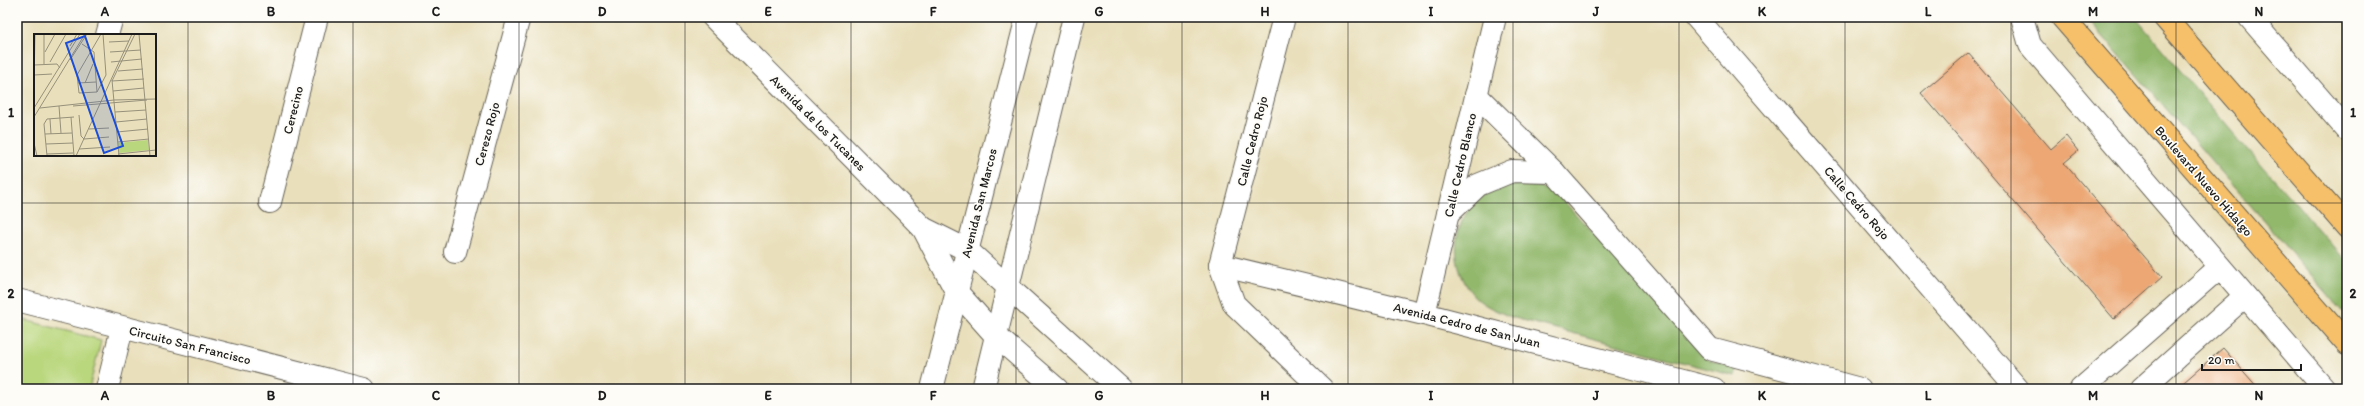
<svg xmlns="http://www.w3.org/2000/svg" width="2364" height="406" font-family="Itim,sans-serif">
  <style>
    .green { fill: #b9d77d; stroke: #6a7a4c }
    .forest { fill: #92b86c; stroke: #576a44 }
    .building { fill: #eca775 }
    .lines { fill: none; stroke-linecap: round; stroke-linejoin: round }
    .street-casing { stroke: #646054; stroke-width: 24 }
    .primary-casing { stroke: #646054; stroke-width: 24 }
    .street { stroke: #fff; stroke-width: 22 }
    .primary { stroke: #f6c06b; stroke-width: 22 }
    .grid { fill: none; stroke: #1c1c1c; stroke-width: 1; stroke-opacity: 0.55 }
    .labels { text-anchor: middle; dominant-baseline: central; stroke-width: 3.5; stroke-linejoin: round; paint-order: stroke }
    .street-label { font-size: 13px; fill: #1c1c1c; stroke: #fdfcf7 }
    .inset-road { fill: none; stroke: #97917b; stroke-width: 1 }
    .view { fill: #1d4ed8; fill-opacity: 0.15; stroke: #1d4ed8; stroke-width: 2 }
    .inset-edge { fill: none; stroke: #1c1c1c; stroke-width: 2 }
    .neatline { fill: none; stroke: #1c1c1c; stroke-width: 1.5 }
    .grid-label { font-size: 13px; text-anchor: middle; font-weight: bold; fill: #1c1c1c }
  </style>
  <rect width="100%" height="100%" fill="#fdfcf7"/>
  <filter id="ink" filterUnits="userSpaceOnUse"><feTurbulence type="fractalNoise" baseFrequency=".025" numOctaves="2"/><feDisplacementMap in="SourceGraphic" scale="8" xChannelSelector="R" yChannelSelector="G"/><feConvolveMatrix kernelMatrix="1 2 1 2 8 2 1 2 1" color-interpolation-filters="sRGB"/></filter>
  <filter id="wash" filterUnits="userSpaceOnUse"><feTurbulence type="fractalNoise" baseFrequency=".012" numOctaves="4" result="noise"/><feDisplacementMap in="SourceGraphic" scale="16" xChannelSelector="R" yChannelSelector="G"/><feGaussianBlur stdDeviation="0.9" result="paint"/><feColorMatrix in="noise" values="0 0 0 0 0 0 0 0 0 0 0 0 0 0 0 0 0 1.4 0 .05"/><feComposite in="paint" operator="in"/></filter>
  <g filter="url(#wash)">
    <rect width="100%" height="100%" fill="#e9dfbb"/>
    <polygon class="green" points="17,318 101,340 89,389 17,389"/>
    <g class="forest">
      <polygon points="2086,17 2135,17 2239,140 2347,262 2347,316"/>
      <path d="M1519,184L1541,187L1560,197L1709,360L1736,368L1735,376L1511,317C1499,312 1484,306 1474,296C1450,268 1449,224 1479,199C1491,190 1505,187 1519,184Z"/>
    </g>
    <g id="blocks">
      <g class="building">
        <polygon points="1968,53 2051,149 2066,136 2078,151 2064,163 2162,277 2114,319 1921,93"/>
        <polygon points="2223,348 2259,389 2176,389"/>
      </g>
    </g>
  </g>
  <g filter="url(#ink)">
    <use href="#blocks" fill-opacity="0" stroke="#646054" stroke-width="1"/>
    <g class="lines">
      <defs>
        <g id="street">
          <polyline points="713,17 923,228 956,291 996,336 1057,389"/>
          <polyline points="1696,17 2018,389"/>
          <polyline points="2022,17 2030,45 2325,389"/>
          <polyline points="2249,17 2347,130"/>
          <polyline points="107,35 112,17"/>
          <polyline points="1476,95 1554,172 1710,349 1860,389"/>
          <polyline points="270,202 317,17"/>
          <polyline points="1448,214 1478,185 1512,171 1554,172"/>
          <polyline points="923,228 967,250 1121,389"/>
          <polyline points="455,252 519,17"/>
          <polyline points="1220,265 1424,314 1714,389"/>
          <polyline points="1220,265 1284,17"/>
          <polyline points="1220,265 1234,304 1322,389"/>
          <polyline points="17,300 364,389"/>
          <polyline points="1424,314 1495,17"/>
          <polyline points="107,389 122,328"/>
          <polyline points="932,389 1027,17"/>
          <polyline points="983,389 1074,17"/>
          <polyline points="2081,389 2220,267"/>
          <polyline points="2141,389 2245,296"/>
        </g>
        <g id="primary">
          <polyline points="2062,17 2347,344"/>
          <polyline points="2164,17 2347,227"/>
        </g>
      </defs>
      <use href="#street" class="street-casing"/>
      <use href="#primary" class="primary-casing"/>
      <use href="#street" class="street"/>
      <use href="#primary" class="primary"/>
    </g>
  </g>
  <path class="grid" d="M188,17V389M353,17V389M519,17V389M685,17V389M851,17V389M1016,17V389M1182,17V389M1348,17V389M1513,17V389M1679,17V389M1845,17V389M2011,17V389M2176,17V389M17,203H2347"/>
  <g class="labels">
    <g class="street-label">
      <text transform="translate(293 110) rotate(-76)">Cerecino</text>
      <text transform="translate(818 123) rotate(45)">Avenida de los Tucanes</text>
      <text transform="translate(487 134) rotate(-75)">Cerezo Rojo</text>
      <text transform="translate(1252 141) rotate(-76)">Calle Cedro Rojo</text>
      <text transform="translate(1460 165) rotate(-77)">Calle Cedro Blanco</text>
      <text transform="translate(2204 181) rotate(49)">Boulevard Nuevo Hidalgo</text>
      <text transform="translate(979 203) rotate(-76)">Avenida San Marcos</text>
      <text transform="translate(1857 203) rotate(49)">Calle Cedro Rojo</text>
      <text transform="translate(1467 325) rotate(14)">Avenida Cedro de San Juan</text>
      <text transform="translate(190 345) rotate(14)">Circuito San Francisco</text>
    </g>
  </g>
  <g transform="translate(34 34)">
    <rect width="122" height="122" fill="#e9dfbb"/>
    <path d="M114,106L115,116L85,119L84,109Z" fill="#b9d77d"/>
    <path class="inset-road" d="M10,0V30M105,0L116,122M75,8L95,7M48,10L60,18L63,58M36,12L43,0M11,18L21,0M76,18L107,16M36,26L53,0M16,28L32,0M77,28L108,25M0,31L23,30L26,34M84,37L109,35M0,41L18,40M78,46L85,122M78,47L101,0M78,47L110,45M0,49L1,0M44,49L62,48M51,49L59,30M79,57L110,54M63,58L45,59L43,41L67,0M63,58L72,41L69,0M25,72L27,99M39,72L113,66M0,74L46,0M6,74L80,66L122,65M81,78L112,76M45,81L47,102L50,105L75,103M0,83L51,0M37,83L40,122M16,85L17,100M82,88L113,85M55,95L75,94M83,98L114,95M11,100L38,99M84,108L115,105M0,109L3,122M12,110L39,109M45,115L76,113M13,120L39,119M84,120L122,116M13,122L10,90L13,85L40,83M42,122L98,0"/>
    <path class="view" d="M51,2L89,112L70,119L32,9Z"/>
    <rect width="122" height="122" class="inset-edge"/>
  </g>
  <rect width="2364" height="406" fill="none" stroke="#fdfcf7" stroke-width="44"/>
  <path d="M2202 364v6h99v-6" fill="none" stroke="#1c1c1c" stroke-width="2"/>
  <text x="2208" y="364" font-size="12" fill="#1c1c1c" stroke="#fdfcf7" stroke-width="3" paint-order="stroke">20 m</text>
  <rect x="22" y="22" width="2320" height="362" class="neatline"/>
  <g class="grid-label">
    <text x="105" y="16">A</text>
    <text x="271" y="16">B</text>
    <text x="436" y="16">C</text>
    <text x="602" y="16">D</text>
    <text x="768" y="16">E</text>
    <text x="933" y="16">F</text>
    <text x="1099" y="16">G</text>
    <text x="1265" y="16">H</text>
    <text x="1431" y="16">I</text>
    <text x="1596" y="16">J</text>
    <text x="1762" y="16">K</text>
    <text x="1928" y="16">L</text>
    <text x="2093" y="16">M</text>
    <text x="2259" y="16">N</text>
    <text x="11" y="117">1</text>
    <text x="2353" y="117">1</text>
    <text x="11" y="298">2</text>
    <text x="2353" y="298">2</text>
    <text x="105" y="400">A</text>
    <text x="271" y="400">B</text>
    <text x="436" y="400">C</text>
    <text x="602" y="400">D</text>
    <text x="768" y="400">E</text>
    <text x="933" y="400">F</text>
    <text x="1099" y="400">G</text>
    <text x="1265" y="400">H</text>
    <text x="1431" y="400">I</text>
    <text x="1596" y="400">J</text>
    <text x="1762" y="400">K</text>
    <text x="1928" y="400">L</text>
    <text x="2093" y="400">M</text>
    <text x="2259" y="400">N</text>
  </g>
</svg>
